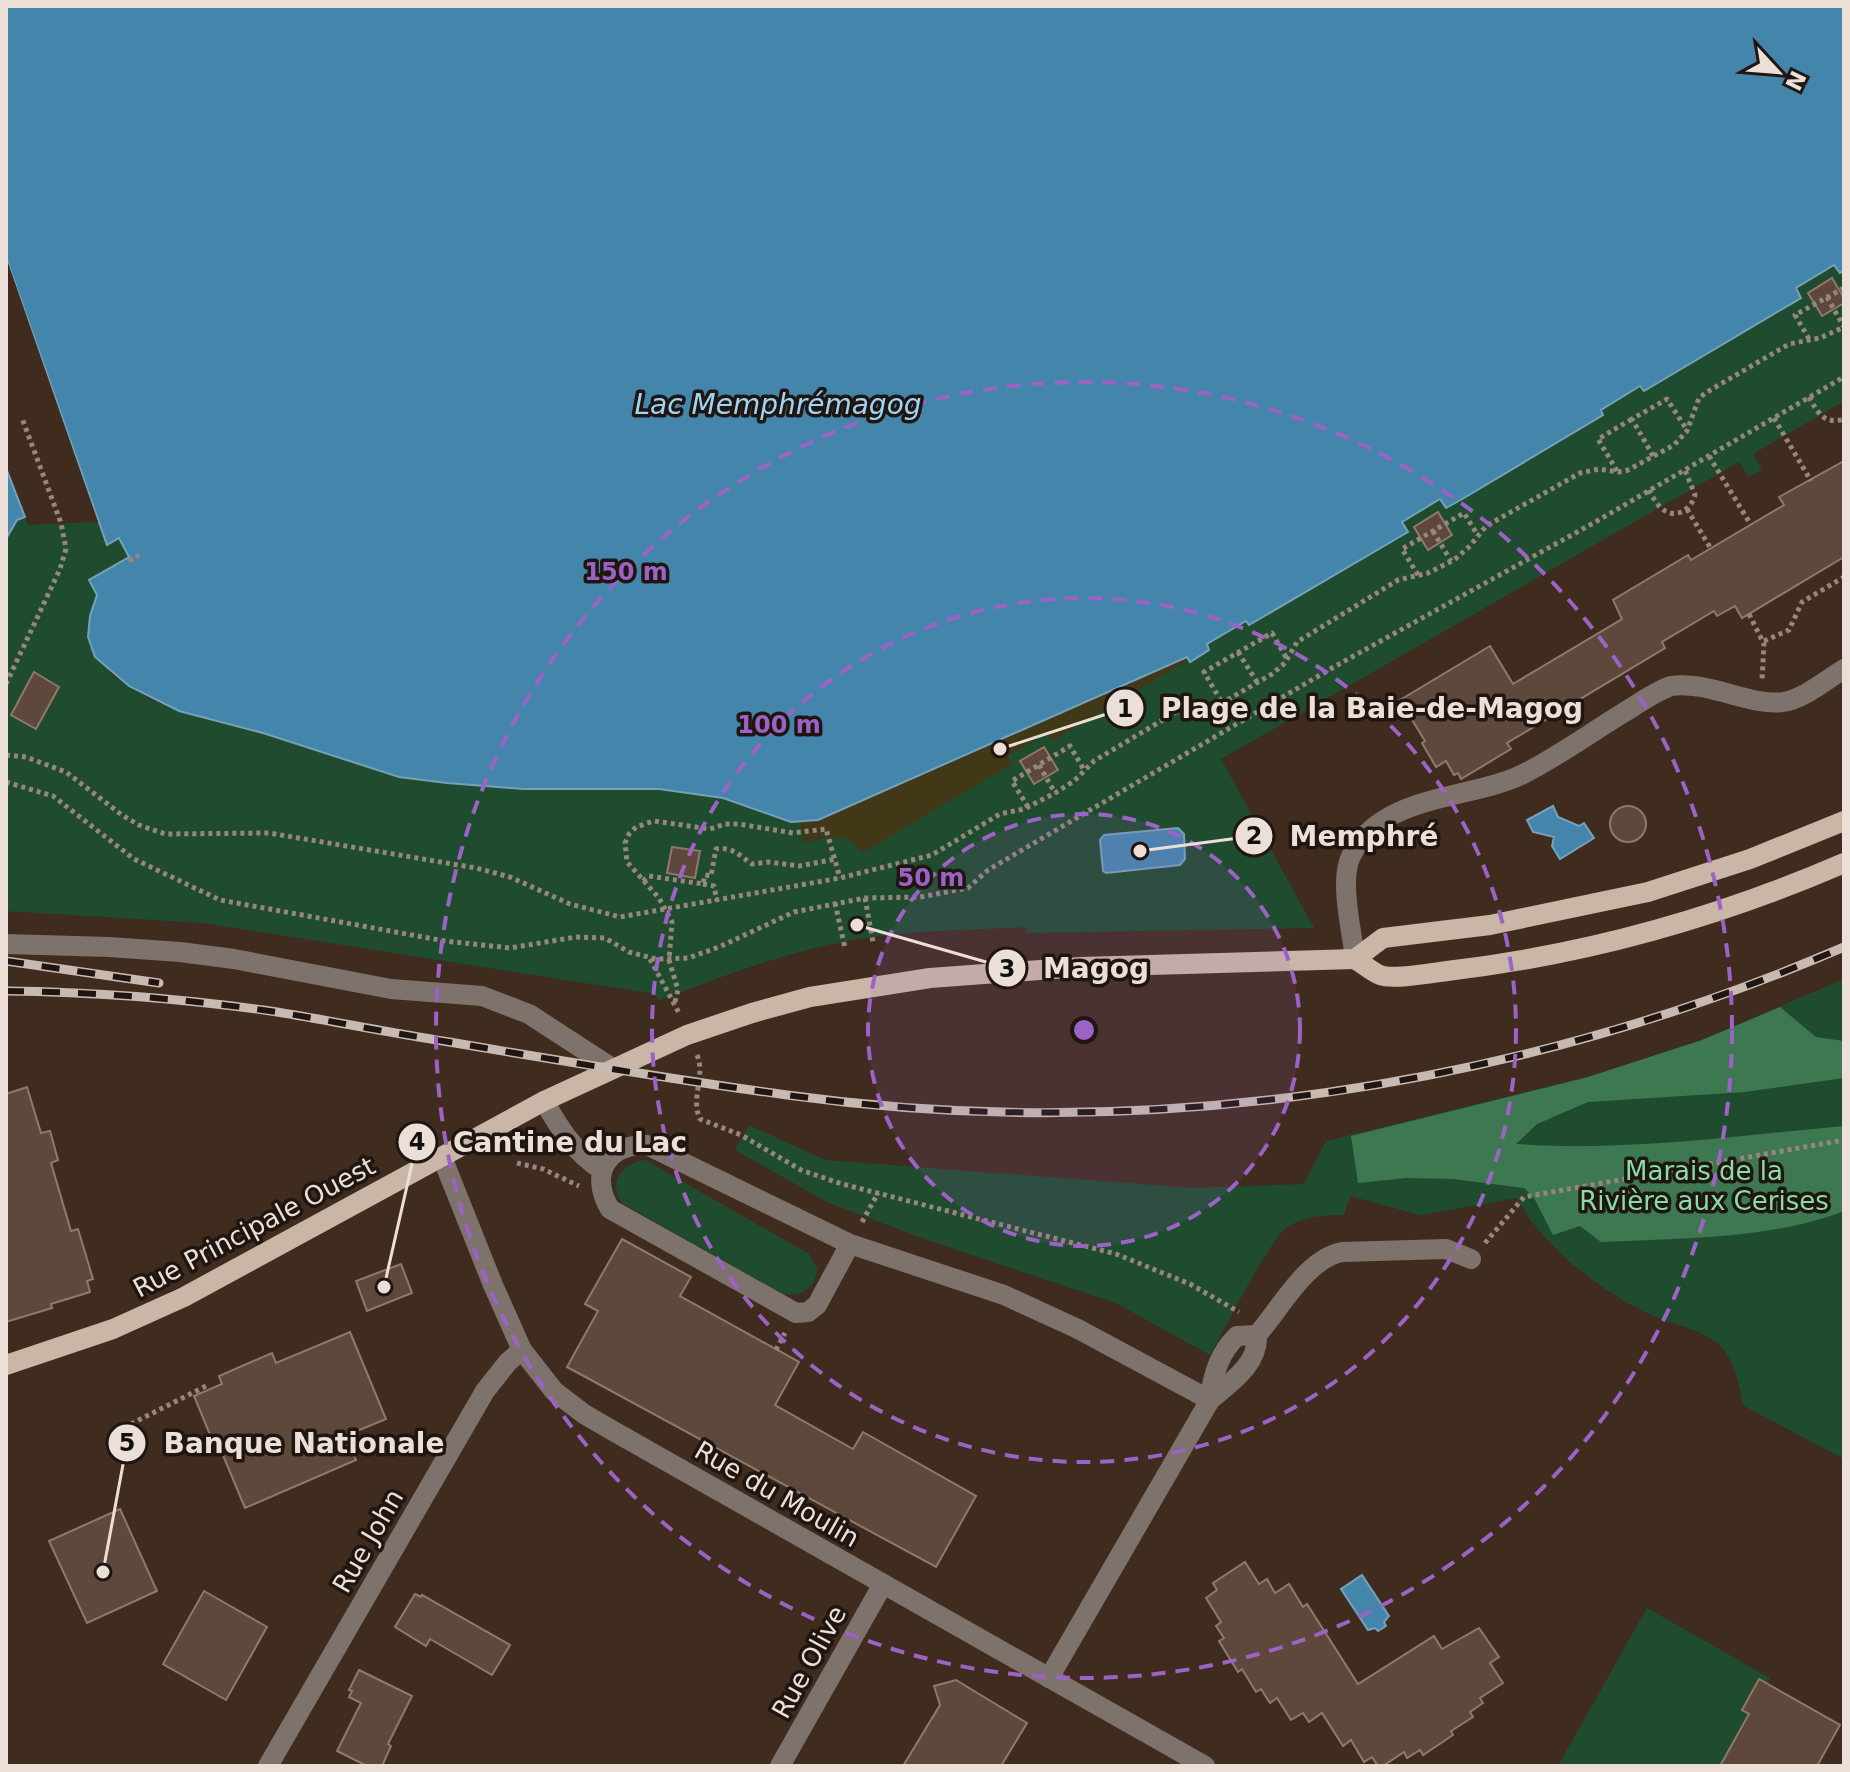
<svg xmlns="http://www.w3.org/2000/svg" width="1850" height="1772" font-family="'DejaVu Sans',sans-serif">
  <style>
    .green { fill: #1f4c2f }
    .forest { fill: #3e7851 }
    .sand { fill: #403817 }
    .water { fill: #4486ab; stroke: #76a1b8; stroke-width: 2 }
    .pier { fill: #3f2c1f }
    .building { fill: #5d483b; stroke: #90796b; stroke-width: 2 }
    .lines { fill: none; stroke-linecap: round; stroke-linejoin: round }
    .path { stroke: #96867c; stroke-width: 5; stroke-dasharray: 4 4; stroke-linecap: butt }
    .minor { stroke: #7d736c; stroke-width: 20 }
    .major { stroke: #c9b6a7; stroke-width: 20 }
    .rail-casing { stroke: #c8bab1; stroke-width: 9 }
    .rail { stroke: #1f1611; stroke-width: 6; stroke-dasharray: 18; stroke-linecap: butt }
    .ring { fill: none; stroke: #9d62c6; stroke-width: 4; stroke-dasharray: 14 10 }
    .labels { text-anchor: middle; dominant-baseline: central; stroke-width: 7; stroke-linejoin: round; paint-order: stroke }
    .park-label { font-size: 26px; fill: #89dda2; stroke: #1f1611 }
    .street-label { font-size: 26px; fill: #ecdfd7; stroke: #1f1611 }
    .water-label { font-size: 28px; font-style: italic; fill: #a0d4f4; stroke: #1f1611 }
    .centre { fill: #9d62c6; stroke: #1f1611; stroke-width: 4 }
    .ring-label { font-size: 24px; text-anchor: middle; font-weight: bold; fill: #9d62c6; stroke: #1f1611; stroke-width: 7; stroke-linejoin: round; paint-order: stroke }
    .leader { fill: none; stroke: #ecdfd7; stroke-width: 3 }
    .callout-dot { fill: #ecdfd7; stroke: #1f1611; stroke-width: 3 }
    .mark-label { font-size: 24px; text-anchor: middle; font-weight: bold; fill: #111 }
    .callout-label { font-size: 28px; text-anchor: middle; font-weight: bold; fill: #ecdfd7; stroke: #1f1611; stroke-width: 7; stroke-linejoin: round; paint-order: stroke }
  </style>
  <rect width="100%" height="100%" fill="#3f2c1f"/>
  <g class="green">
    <path d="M1835,265L1839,272L1844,270V401L1753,454L1762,470L1749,477L1739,462L1221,759L1314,928L1026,933V927C968,930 910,930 853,940C786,952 721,976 658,1001L655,994L203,923L6,911V539L17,520L25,517L28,525L98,522L107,545L119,538L130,558L97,595L90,616L110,673L152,700L179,711L263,733L399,777L447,783L523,789H659L723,798L791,822L817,820L1188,657L1191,662L1209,651L1206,645L1247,620L1250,625L1407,532L1402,522L1441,499L1446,507L1464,498L1603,416L1601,410L1641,386L1644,391L1801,298L1796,289Z"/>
    <path d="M1844,979V1459L1744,1406C1738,1385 1736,1359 1718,1344C1702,1330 1676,1325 1656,1317C1605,1295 1542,1247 1517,1198L1420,1215L1350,1196L1344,1215C1326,1215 1305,1216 1289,1226C1270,1237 1224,1331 1210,1355L1116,1303L919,1237L827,1202L735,1150L749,1125L825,1160L1192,1188L1304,1184L1326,1141L1588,1077L1702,1040Z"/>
    <path d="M645,1160L809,1254L817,1267C817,1288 801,1297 782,1294L622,1203C607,1182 623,1163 645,1160Z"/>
    <polygon points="1647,1608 1770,1678 1766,1685 1758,1681 1742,1710 1749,1715 1720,1766 1558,1766"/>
  </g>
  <path class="forest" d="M1780,1007L1816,1037L1844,1041V1078L1745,1092L1588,1102L1537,1124L1516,1144C1624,1152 1736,1136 1844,1126V1211C1773,1239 1678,1238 1601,1242L1580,1226L1553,1235L1534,1198L1524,1188L1453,1179L1406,1178L1358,1183L1351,1136L1588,1077L1702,1040Z"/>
  <path class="sand" d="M1188,657L1189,660L1052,741L1046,733L1008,756L1012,764L862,853C847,829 827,838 804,843L800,823L831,814Z"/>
  <g class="water">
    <polygon points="6,6 1844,6 1844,270 1840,273 1834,265 1796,288 1801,298 1644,391 1640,386 1601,410 1603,415 1464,498 1446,508 1440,499 1402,522 1408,532 1249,625 1246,621 1207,644 1209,650 1190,662 1187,657 818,820 791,822 723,798 659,789 523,789 447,783 399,777 263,733 179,711 129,686 95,657 88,637 90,616 97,595 89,580 129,557 119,538 107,545 6,257"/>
    <polygon points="6,468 25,517 17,520 6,539"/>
    <polygon points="1553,806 1558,817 1579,826 1584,823 1594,838 1560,859 1552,846 1554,837 1533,832 1527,820"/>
    <polygon points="1178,828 1184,834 1185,859 1180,865 1106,873 1103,871 1100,840 1104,835"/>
    <polygon points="1362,1575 1389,1616 1384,1622 1386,1626 1378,1631 1375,1628 1368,1630 1341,1589"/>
  </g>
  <polygon class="pier" points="6,257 98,522 94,522 6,269"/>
  <g class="building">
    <polygon points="1832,278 1844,298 1844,303 1822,316 1808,293"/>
    <polygon points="1844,461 1844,557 1742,618 1735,606 1717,616 1714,611 1662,642 1665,648 1507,743 1511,749 1461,779 1458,773 1454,775 1446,761 1436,767 1422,743 1425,741 1400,700 1490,646 1513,684 1622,619 1613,600 1688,555 1691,560 1784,505 1779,497"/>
    <polygon points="1438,512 1452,535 1428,550 1414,527"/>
    <polygon points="34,672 59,687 36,729 11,715"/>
    <polygon points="1044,747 1058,770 1034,784 1020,761"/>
    <circle cx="1628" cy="824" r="18"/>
    <polygon points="672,847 700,851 695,878 667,873"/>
    <polygon points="27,1087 41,1133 50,1131 58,1160 51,1163 71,1231 78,1229 93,1279 87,1281 90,1292 51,1304 52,1308 6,1322 6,1094"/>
    <polygon points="622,1239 691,1277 680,1296 799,1362 775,1405 853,1449 863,1432 976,1496 936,1567 567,1367 598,1311 585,1304"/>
    <polygon points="401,1264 412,1293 367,1311 356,1281"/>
    <polygon points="350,1332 386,1419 345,1436 356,1460 245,1508 220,1448 216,1449 194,1396 222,1384 219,1376 272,1353 276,1363"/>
    <polygon points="120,1509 157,1591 87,1623 49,1541"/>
    <polygon points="1245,1562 1259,1584 1267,1579 1275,1593 1289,1584 1303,1607 1307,1604 1358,1684 1434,1636 1442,1649 1479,1628 1499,1657 1490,1663 1503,1683 1480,1698 1483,1703 1470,1712 1473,1717 1451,1731 1453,1735 1423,1755 1420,1750 1407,1758 1404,1752 1383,1766 1378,1766 1372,1757 1364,1762 1351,1740 1343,1746 1322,1713 1309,1722 1303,1713 1291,1720 1277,1698 1270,1703 1261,1689 1256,1692 1242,1669 1238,1672 1219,1641 1224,1638 1216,1626 1221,1622 1206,1598 1217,1590 1213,1583"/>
    <polygon points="204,1591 267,1627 226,1700 163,1664"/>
    <polygon points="415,1594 421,1597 422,1595 510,1645 492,1675 430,1639 426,1646 395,1627"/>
    <polygon points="359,1670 412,1696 388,1744 391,1746 382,1766 367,1766 337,1751 361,1703 349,1697 352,1691 349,1690"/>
    <polygon points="1759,1679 1840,1725 1817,1766 1720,1766 1749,1714 1742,1710"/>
    <polygon points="956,1680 1027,1723 1001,1766 903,1766 940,1705 934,1686"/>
  </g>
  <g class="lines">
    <g class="path">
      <polyline points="1827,297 1844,327"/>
      <polyline points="1809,339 1795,315 1844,288"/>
      <path d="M1809,397C1818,413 1824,425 1844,419"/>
      <polyline points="1774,418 1811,481"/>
      <polyline points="1653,456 1632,419 1667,399 1687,430"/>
      <polyline points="1709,456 1751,525"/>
      <polyline points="1617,471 1598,439 1632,419"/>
      <path d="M1649,490C1652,496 1656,503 1660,507C1674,521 1691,510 1695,495L1685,470"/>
      <polyline points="1687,509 1711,549"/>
      <polyline points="1433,531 1451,561"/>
      <polyline points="130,558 131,560 143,553"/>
      <polyline points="1418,575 1402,549 1464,513 1477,534"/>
      <polyline points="1749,614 1764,644 1762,680"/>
      <polyline points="1764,641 1789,630 1802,602 1844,577"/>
      <polyline points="1238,652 1257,682"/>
      <polyline points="6,684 60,569 66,549 61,523 22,418"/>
      <polyline points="1221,701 1204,672 1272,633 1287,659"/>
      <polyline points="6,755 26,757 66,772 122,815 139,825 165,834 269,833 476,868 510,877 570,904 620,917 840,878 932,855 1000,814 1024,809 1055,793 1074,781 1094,761 1181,709 1227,700 1272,674 1285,663 1297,642 1398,580 1428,573 1454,560 1470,546 1486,526 1580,473 1599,469 1619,472 1628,470 1674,445 1687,431 1699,398 1707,392 1789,344 1820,338 1844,327"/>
      <polyline points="1039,765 1055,793"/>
      <polyline points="6,782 53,796 134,859 220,900 445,941 510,948 576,937 605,938 629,952 656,959 688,958 719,947 794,912 865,898 920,897 968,888 988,870 1332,668 1597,521 1844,377"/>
      <polyline points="1028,807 1012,781 1070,746 1084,770"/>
      <path d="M643,881L649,876L703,884L705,875L711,876L716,849C732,846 740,856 752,864L769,862L799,866L836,859"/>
      <polyline points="703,884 714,886 717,901"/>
      <polyline points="865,898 873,942"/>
      <polyline points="835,903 845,948"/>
      <polyline points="650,959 679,1013"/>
      <polyline points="675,1002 678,990 669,960 672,922 659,898 627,862 625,843 629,834 636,827 654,821 710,829 725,824 739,824 793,833 826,829 840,878"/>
      <path d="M697,1055C706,1076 690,1098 700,1119L741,1135L801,1170L842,1184L1116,1254L1190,1284L1239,1312"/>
      <polyline points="517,1163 543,1169 579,1186"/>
      <polyline points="862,1222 878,1193"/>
      <polyline points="1485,1243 1524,1197 1844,1140"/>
      <polyline points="776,1350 785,1333"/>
      <polyline points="131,1424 206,1386 208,1389"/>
    </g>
    <g class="minor">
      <polyline points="6,944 109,947 180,952 234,959 391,989 482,996 529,1014 612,1068"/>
      <path d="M1355,959C1352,931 1339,881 1351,856C1382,791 1476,801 1529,771C1561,754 1592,732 1623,713C1638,704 1654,692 1671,686C1707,680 1752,707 1783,702C1804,699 1826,680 1844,669"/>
      <path d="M544,1101C560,1129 574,1152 602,1170"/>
      <polyline points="442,1157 493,1285 522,1350 554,1391 584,1414 615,1432 1205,1766"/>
      <path d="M850,1244L817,1305L808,1312L796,1313L610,1209C589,1174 607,1144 647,1145L850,1244L1004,1295L1078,1329L1210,1400"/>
      <path d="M1210,1400C1212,1377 1219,1353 1237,1336L1257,1335"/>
      <path d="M1049,1678L1210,1400C1230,1383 1259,1364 1257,1335C1281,1308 1306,1259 1342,1252L1446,1249L1471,1259"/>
      <polyline points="268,1766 485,1391 508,1362 522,1350"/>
      <polyline points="780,1766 883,1584"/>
    </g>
    <g class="major">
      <path d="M1355,959C1363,964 1372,972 1380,975C1392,980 1432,973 1447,971C1584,955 1717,918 1844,863"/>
      <polyline points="6,1365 113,1329 184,1297 544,1101 687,1035 752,1013 810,997 930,978 1081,967 1355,959 1383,938 1490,925 1648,892 1750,859 1844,821"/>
    </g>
    <defs>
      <g id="rail">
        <polyline points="6,961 159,983"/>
        <path d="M6,991C97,992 188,999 277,1012C321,1019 364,1028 407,1035C533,1056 660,1078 787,1095C1143,1144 1514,1089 1844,947"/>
      </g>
    </defs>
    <use href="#rail" class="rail-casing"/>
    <use href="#rail" class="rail"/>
  </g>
  <circle cx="1084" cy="1030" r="216" fill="#9d62c6" fill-opacity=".12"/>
  <g class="ring">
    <circle cx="1084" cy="1030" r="216"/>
    <circle cx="1084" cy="1030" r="432"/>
    <circle cx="1084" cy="1030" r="648"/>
  </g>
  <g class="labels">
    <g class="park-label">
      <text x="1704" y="1171">Marais de la<tspan x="1704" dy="30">Rivière aux Cerises</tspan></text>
    </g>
    <g class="street-label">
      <text transform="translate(254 1227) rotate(-28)">Rue Principale Ouest</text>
      <text transform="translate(777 1494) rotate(30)">Rue du Moulin</text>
      <text transform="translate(368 1541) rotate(-60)">Rue John</text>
      <text transform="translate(809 1662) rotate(-61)">Rue Olive</text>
    </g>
    <g class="water-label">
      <text x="778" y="404">Lac Memphrémagog</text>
    </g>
  </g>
  <circle cx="1084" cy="1030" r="12" class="centre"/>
  <g class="ring-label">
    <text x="626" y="580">150 m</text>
    <text x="779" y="733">100 m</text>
    <text x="931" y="886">50 m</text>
  </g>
  <path class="leader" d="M1000 749L1125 708M1140 851L1254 836M857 925L1007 968M384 1287L417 1142M103 1572L127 1443"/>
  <g class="callout-dot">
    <circle cx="1000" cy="749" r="8"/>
    <circle cx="1140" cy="851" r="8"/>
    <circle cx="857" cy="925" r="8"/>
    <circle cx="384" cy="1287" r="8"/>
    <circle cx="103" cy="1572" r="8"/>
    <circle cx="1125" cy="708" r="20"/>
    <circle cx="1254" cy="836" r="20"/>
    <circle cx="1007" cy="968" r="20"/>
    <circle cx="417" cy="1142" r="20"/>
    <circle cx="127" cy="1443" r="20"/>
  </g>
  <g class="mark-label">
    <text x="1125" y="717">1</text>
    <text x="1254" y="844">2</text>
    <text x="1007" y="977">3</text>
    <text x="417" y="1150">4</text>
    <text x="127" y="1451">5</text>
  </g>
  <g class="callout-label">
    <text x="1372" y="718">Plage de la Baie-de-Magog</text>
    <text x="1364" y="846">Memphré</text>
    <text x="1096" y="978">Magog</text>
    <text x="570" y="1152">Cantine du Lac</text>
    <text x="304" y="1453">Banque Nationale</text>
  </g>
  <rect width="1850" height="1772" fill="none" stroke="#ecdfd7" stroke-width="16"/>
  <g transform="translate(1778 72) rotate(116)" stroke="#1f1611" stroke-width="6" paint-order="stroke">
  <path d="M0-6L14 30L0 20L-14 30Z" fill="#ecdfd7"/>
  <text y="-12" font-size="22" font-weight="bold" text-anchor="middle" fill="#ecdfd7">N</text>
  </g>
</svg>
